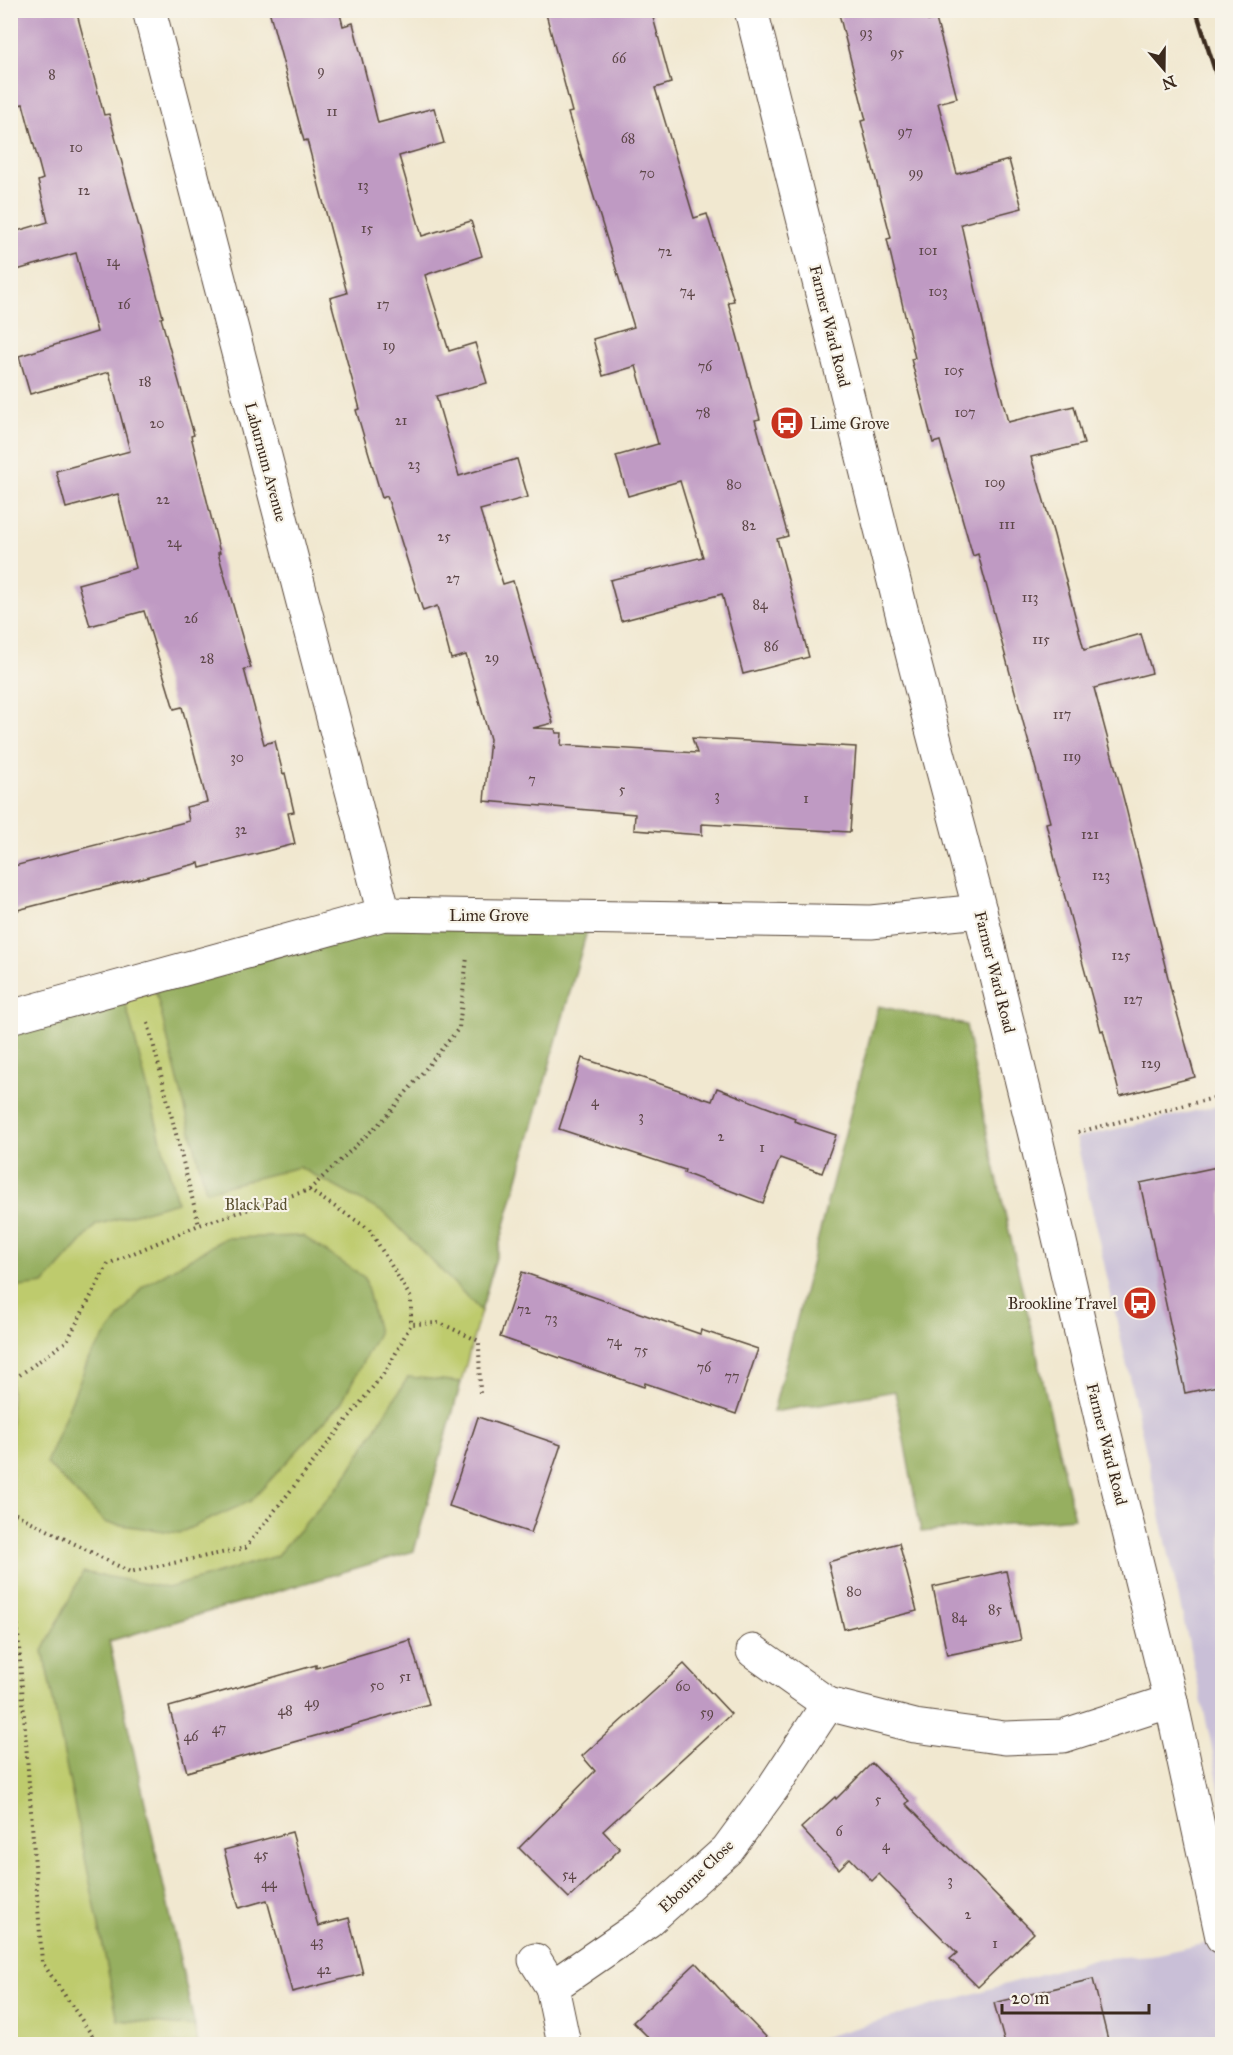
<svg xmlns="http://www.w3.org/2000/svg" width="1233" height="2055" font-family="'IM FELL Great Primer',serif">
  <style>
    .industrial { fill: #c9bfd7 }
    .green { fill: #becb6d; stroke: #7c7a46; stroke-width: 1.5 }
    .forest { fill: #96af60; stroke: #686c3f; stroke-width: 1.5 }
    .building { fill: #bf9ac3 }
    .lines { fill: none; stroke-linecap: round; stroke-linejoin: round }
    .minor-casing { stroke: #564639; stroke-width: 35 }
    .path { stroke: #564639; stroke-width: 4; stroke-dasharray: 1.5 4.5; stroke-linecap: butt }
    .minor { stroke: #fff; stroke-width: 33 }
    .rail { stroke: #3b2a1e; stroke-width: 4.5 }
    .labels { text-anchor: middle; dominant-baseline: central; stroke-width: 4.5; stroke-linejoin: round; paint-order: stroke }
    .number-label { font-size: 14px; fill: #5c4647 }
    .street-label { font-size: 16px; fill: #3b2a1e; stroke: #f7f3e8 }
    .poi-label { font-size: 16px; fill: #3b2a1e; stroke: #f7f3e8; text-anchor: start }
    .park-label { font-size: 16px; fill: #5c5232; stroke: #f7f3e8 }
  </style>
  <rect width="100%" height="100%" fill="#f7f3e8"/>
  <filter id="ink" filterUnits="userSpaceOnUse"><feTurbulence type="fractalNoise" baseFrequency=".0167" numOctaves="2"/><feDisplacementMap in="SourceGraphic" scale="12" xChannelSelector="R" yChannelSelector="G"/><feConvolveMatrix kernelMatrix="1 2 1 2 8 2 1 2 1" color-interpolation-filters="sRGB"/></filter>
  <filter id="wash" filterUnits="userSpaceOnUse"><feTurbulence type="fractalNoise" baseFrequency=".008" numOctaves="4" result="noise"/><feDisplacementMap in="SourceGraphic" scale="24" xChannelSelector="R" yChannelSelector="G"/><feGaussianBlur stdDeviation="1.35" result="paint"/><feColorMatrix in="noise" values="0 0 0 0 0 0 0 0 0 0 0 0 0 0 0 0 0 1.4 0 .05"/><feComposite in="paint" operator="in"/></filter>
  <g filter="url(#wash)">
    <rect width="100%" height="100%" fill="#f1e8d0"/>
    <g class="industrial">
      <polygon points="1222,1105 1222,1805 1211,1743 1076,1138"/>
      <polygon points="1222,1940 1222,2044 800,2044 1093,1959 1153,1955"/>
    </g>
    <polygon class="green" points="591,916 414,1551 109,1641 198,2044 11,2044 11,1017"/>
    <g class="forest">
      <polygon points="384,914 591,916 481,1311 386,1214 299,1167 206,1191 152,977"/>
      <polygon points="121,986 177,1202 96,1225 44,1284 11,1288 11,1017"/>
      <polygon points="878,1006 966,1025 988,1138 1074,1518 921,1532 895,1391 773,1412"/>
      <polygon points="303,1236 365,1278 378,1333 341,1403 251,1501 179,1533 106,1523 46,1463 89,1358 142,1287 225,1238"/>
      <polygon points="408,1377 461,1382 414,1551 109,1641 195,2027 118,2020 43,1651 83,1572 168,1588 276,1556 343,1481"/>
    </g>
    <g id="blocks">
      <g class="building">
        <polygon points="27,10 76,10 104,115 109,114 163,317 161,318 194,435 191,436 220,553 218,553 251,668 244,669 264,744 275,741 283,774 285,773 294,812 288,813 295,844 200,868 199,863 10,912 10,867 189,821 186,807 207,802 182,707 174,709 144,611 90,626 78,584 136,568 118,494 66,508 56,471 130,451 109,372 30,394 19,356 97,332 76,253 10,272 10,233 48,222 38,181 43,179 23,104 10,107 10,15"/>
        <polygon points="269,10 339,10 343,26 353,23 378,123 434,108 444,143 399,156 422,236 471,221 482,256 425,275 449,351 475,343 487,383 436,396 459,476 517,459 528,497 480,510 503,584 513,581 553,723 533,728 555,729 556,733 562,733 561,745 697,753 692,738 856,747 850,832 702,824 702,835 634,830 635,814 484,801 490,739 466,655 451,659 437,606 423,611 387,496 382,498 356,410 360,409 330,298 347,293 307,140 304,141"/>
        <polygon points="545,10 651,10 671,83 655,88 694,218 707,214 734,301 728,302 760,419 755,420 788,536 777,539 809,657 743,674 722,594 621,621 610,580 703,557 680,481 628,496 616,456 658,444 636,366 603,376 593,339 634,327 568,113 572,112"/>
        <polygon points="838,10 925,10 928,21 936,19 957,98 938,103 957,174 1009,160 1022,208 961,224 987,340 1008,422 1074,406 1084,444 1031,457 1054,535 1084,650 1141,634 1152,673 1094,688 1125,804 1174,1002 1195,1077 1120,1096 1103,1030 1101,1031 1056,864 1046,823 1050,822 978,554 973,556 940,441 933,443 911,359 915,358 887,239 891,238 861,121 866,120"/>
        <polygon points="582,1058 712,1101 717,1088 795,1118 794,1121 836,1135 822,1173 780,1158 763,1203 684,1173 685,1170 559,1129"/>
        <polygon points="1222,1166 1222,1385 1185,1393 1140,1183"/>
        <polygon points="522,1272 700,1334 701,1330 758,1349 736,1414 645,1383 644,1387 612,1376 500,1337"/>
        <polygon points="478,1417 561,1445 531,1533 449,1506"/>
        <polygon points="899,1543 917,1611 844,1629 828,1562"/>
        <polygon points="1006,1571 1021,1640 947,1655 933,1587"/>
        <polygon points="410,1640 429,1704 187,1772 169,1707 316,1665 316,1668"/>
        <polygon points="684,1664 731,1714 603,1831 620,1849 569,1898 519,1848 595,1771 582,1756"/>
        <polygon points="872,1763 909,1801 906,1804 1034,1933 978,1987 950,1959 957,1953 879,1874 872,1881 850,1858 839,1869 801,1828 835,1797 836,1799"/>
        <polygon points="292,1832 318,1926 349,1918 363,1974 292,1992 267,1900 239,1908 224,1850"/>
        <polygon points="696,1963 726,1996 773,2044 655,2044 633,2022"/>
        <polygon points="1093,1979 1109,2044 1005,2044 994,2003"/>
      </g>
    </g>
  </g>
  <g filter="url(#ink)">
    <use href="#blocks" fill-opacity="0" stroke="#564639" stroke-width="1.5"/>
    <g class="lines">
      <defs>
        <g id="minor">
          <polyline points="149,10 384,914"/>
          <polyline points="751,10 916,669 980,911 1037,1143 1104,1431 1171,1701 1222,1937"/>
          <polyline points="10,1017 384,914 871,922 980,911"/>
          <polyline points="753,1651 828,1704"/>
          <polyline points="535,1960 552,1987"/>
          <polyline points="564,2044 552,1987 648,1921 727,1850 774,1786 828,1704 915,1726 1005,1738 1063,1736 1171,1701"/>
        </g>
      </defs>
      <use href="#minor" class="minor-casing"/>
      <g class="path">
        <polyline points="148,1023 199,1225"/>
        <polyline points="1078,1132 1222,1096"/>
        <polyline points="309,1190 369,1229 411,1298 411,1324"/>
        <polyline points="10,1382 67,1341 108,1264 199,1225 309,1190 386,1117 459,1028 467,957"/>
        <polyline points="10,1511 130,1572 245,1548 388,1368 411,1324 440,1323 479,1341 480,1396"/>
        <polyline points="10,1523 42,1962 98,2044"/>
      </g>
      <use href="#minor" class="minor"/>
      <polyline class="rail" points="1196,10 1222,93"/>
    </g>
  </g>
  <defs>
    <symbol id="bus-disc" viewBox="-11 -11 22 22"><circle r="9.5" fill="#c8321e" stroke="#f7f3e8"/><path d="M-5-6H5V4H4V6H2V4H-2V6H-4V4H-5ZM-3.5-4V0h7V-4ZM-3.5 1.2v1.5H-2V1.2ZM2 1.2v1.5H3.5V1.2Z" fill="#fff"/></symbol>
  </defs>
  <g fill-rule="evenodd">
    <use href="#bus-disc" x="768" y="404" width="38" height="38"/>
    <use href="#bus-disc" x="1121" y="1284" width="38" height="38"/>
  </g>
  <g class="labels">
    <g class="number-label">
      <text x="866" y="32">93</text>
      <text x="897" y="52">95</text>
      <text x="619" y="58">66</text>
      <text x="321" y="70">9</text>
      <text x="52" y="74">8</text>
      <text x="332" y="111">11</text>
      <text x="905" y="131">97</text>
      <text x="628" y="138">68</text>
      <text x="76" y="147">10</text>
      <text x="916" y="172">99</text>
      <text x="647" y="173">70</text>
      <text x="363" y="185">13</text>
      <text x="84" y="190">12</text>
      <text x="367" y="228">15</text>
      <text x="928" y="250">101</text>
      <text x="665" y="251">72</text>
      <text x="113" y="261">14</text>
      <text x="687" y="291">74</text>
      <text x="938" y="291">103</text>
      <text x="124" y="304">16</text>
      <text x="383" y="304">17</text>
      <text x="389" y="345">19</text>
      <text x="705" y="366">76</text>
      <text x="954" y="370">105</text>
      <text x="145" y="381">18</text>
      <text x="703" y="412">78</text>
      <text x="965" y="412">107</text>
      <text x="401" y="420">21</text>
      <text x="157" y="423">20</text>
      <text x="414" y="464">23</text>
      <text x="995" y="482">109</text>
      <text x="734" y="484">80</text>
      <text x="163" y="499">22</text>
      <text x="1007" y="524">111</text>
      <text x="749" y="525">82</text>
      <text x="444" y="536">25</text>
      <text x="174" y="542">24</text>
      <text x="453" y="578">27</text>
      <text x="1030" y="597">113</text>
      <text x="760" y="604">84</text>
      <text x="191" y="618">26</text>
      <text x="1041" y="639">115</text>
      <text x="771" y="646">86</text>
      <text x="492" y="657">29</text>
      <text x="207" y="658">28</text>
      <text x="1062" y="714">117</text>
      <text x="1072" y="756">119</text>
      <text x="237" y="757">30</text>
      <text x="532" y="779">7</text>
      <text x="622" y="789">5</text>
      <text x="717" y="795">3</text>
      <text x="806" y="798">1</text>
      <text x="241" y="829">32</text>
      <text x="1090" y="834">121</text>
      <text x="1101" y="875">123</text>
      <text x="1121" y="955">125</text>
      <text x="1133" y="999">127</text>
      <text x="1151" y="1063">129</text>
      <text x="595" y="1101">4</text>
      <text x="641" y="1116">3</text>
      <text x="721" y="1136">2</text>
      <text x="762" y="1147">1</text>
      <text x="524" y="1309">72</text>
      <text x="551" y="1318">73</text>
      <text x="614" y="1341">74</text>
      <text x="641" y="1350">75</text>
      <text x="704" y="1367">76</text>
      <text x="732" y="1376">77</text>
      <text x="854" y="1591">80</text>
      <text x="995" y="1609">85</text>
      <text x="959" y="1617">84</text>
      <text x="405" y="1676">51</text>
      <text x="377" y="1685">50</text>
      <text x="683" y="1686">60</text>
      <text x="312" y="1702">49</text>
      <text x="285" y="1710">48</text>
      <text x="707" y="1712">59</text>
      <text x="219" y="1728">47</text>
      <text x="191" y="1736">46</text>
      <text x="878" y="1799">5</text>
      <text x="839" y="1831">6</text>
      <text x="886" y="1845">4</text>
      <text x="261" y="1854">45</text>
      <text x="569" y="1874">54</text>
      <text x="950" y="1880">3</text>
      <text x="269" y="1883">44</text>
      <text x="968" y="1914">2</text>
      <text x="317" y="1941">43</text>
      <text x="995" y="1943">1</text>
      <text x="324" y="1969">42</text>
    </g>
    <g class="street-label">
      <text transform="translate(830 326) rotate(76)">Farmer Ward Road</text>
      <text transform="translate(266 462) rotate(75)">Laburnum Avenue</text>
      <text x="489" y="915">Lime Grove</text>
      <text transform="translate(995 972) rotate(76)">Farmer Ward Road</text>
      <text transform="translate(1107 1444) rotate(76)">Farmer Ward Road</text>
      <text transform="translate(696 1876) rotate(-44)">Ebourne Close</text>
    </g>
    <g class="poi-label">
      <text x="810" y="423">Lime Grove</text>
      <text x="1117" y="1303" text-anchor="end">Brookline Travel</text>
    </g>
    <g class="park-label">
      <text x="256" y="1204">Black Pad</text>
    </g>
  </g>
  <rect width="1233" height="2055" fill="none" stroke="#f7f3e8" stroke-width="36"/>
  <g transform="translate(1164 69) rotate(160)" stroke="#f7f3e8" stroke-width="4.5" paint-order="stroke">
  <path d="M0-4.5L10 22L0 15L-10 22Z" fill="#3b2a1e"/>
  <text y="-9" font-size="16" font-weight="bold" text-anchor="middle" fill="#3b2a1e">N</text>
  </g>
  <path d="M1002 2004v9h147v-9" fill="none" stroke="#3b2a1e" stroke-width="3"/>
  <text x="1011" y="2004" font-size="18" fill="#3b2a1e" stroke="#f7f3e8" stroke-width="4.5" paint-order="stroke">20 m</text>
</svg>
